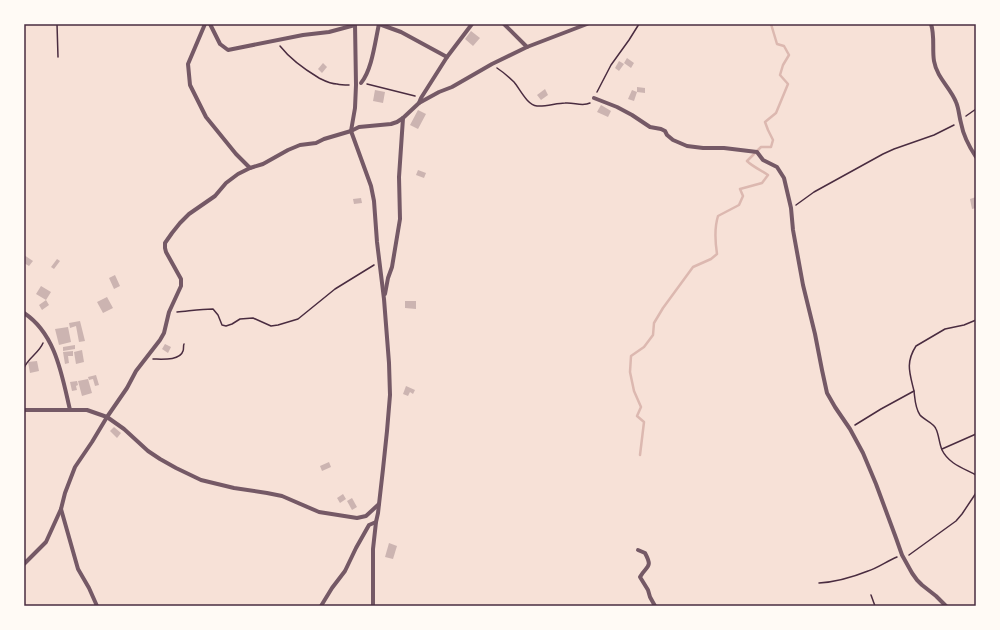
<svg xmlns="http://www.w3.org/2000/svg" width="1000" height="630" font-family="'Exo 2',sans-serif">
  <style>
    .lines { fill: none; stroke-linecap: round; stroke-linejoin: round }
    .stream { stroke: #dcb8b0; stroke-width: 2.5 }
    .building { fill: #ccb4b1 }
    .path { stroke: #4a2c40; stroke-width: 1.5 }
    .minor { stroke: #755966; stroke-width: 4 }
    .neatline { fill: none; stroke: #4a2c40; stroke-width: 1.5 }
  </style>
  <rect width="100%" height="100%" fill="#f7e1d7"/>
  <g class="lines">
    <path class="stream" d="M640,455L644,422L637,416L641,407L634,391L630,372L631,356L644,347L653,335L654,323L663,308L693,267L711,259L717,254C715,241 714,229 718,216L739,205L743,196L740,189L762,183L768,175C761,170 753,167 747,161L761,147H771L773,140L768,130L765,122L776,113L788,84L780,75L783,65L789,55L784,46L777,44L771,24"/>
  </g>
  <g class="building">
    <polygon points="471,31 480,38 473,46 465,39"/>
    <polygon points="627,58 634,63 631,68 624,63"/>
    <polygon points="619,61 624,64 619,71 615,68"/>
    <polygon points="323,63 327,67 322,73 318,69"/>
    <polygon points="637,87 645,88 645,93 637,92"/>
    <polygon points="545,89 548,95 541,100 537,95"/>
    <polygon points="375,90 385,92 383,103 373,101"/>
    <polygon points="632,90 637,92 634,101 628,99"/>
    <polygon points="601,105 611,111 608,117 597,112"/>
    <polygon points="418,110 426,114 418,129 410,125"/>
    <polygon points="418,170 426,173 424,178 416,175"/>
    <polygon points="976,197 976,208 972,209 970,199"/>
    <polygon points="361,198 362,203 354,204 353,199"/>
    <polygon points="24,255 33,261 29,266 24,263"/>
    <polygon points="57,259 60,261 54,269 51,267"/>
    <polygon points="115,275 120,286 114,289 109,278"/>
    <polygon points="41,286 51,292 46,300 49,305 42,310 39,305 46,300 36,294"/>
    <polygon points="107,297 113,308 103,313 97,302"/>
    <polygon points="405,301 416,301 416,309 405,308"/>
    <polygon points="80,321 85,341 79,342 76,326 70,328 69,323"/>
    <polygon points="68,327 71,342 59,345 55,329"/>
    <polygon points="165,344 171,347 168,353 162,349"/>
    <polygon points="75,345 75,349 63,351 63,347"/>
    <polygon points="82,350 84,362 76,364 74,352"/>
    <polygon points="73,351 73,356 68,356 69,363 65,364 63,352"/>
    <polygon points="37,361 39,371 30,373 28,362"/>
    <polygon points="96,375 99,385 95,386 93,379 89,380 88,377"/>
    <polygon points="88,379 92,393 82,396 78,381"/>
    <polygon points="77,381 78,385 76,386 77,390 72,391 70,382"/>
    <polygon points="406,386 415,390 413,394 410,392 408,396 403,394"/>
    <polygon points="114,427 121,433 117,438 110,431"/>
    <polygon points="329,462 331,467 322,471 320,466"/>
    <polygon points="343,494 346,499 340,503 337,498"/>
    <polygon points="352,498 357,507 352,510 347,501"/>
    <polygon points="389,543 397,546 393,559 385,557"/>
  </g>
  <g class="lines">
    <g class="path">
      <polyline points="57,24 58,57"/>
      <path d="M280,46C291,60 304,69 319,78C325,81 330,84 337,84C341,85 345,85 349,85"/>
      <path d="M497,68C503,72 509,77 514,82C520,89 527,105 537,106C545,107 557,103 565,103C574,102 582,107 590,103"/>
      <polyline points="367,84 415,96"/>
      <polyline points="597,92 611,65 629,40 639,24"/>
      <polyline points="966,116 976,109"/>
      <polyline points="796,205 814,192 883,154 894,149 934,135 954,125"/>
      <path d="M177,312C189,311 201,309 213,309L218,315L222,325L226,326L232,324L240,319L253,318L271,326L278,325L298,319L335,289L374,265"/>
      <path d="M976,320L964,325L945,329L916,346C905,363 910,374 914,391C915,399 915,408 920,415C924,420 934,423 936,429C939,435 939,443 942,450C949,464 963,468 976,475"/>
      <path d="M153,359C161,359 180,361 183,351C184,349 183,346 184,344"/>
      <path d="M24,368C28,358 39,353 43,343"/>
      <polyline points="855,425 881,409 914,391"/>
      <polyline points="942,449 976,434"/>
      <polyline points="909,555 956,521 962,514 976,493"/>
      <path d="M819,583C835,582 853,577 868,571C878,568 887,561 897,557"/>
      <polyline points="871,595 875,606"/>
    </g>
    <g class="minor">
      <polyline points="205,24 188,64 190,85 206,117 236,154 250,168"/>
      <polyline points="210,24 220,44 228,50 303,35 329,32 355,25"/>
      <polyline points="355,24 356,85 355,108 351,131 371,186 374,201 377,242 384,299 389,363 390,395 387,431 383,469 378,513 376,522 373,549 373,606"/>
      <polyline points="379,24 401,32 447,57"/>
      <polyline points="504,24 527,47"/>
      <path d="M931,24C935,36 932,49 934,61C937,78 950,87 956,102C959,109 959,116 961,123C963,134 970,148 976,157"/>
      <path d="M361,83C372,70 375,42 379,24"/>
      <polyline points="594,98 617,107 632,115 650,127 661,129 665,131 667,135 673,140 687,146 703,148 724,148 757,152 763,160 777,167 784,178 791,208 793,230 803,285 815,334 822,370 827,393 835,407 850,429 863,453 876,484 896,538 902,555 912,573 917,580 922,585 936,596 946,606"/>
      <polyline points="419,103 421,98 447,57 472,24"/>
      <polyline points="385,294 388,278 392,267 400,219 399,177 403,118"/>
      <path d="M24,313C56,334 62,376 70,410"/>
      <polyline points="24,410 87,410 107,417 124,429 148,451 160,459 176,468 201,480 234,488 267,493 282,496 319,512 357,518 366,516 379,504"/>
      <polyline points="61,509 78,569 89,588 97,606"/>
      <path d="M638,550L645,553C653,568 647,565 640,577L648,590L650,597L655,606"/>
      <polyline points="24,564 46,542 61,509 65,493 75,467 92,442 107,417 127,388 136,371 160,340 164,333 169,312 181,286 181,279 166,252 165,248 165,243 172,233 180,223 189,214 215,196 226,183 238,174 250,168 263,164 288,150 300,145 316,143 324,139 351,131 359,127 391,124 397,122 403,118 419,103 439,92 452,87 492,64 527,47 587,24"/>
      <polyline points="321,606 332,588 345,571 356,548 369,525 376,522"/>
    </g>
  </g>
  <rect width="1000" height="630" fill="none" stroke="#fffaf5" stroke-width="50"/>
  <rect x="25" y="25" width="950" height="580" class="neatline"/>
</svg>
